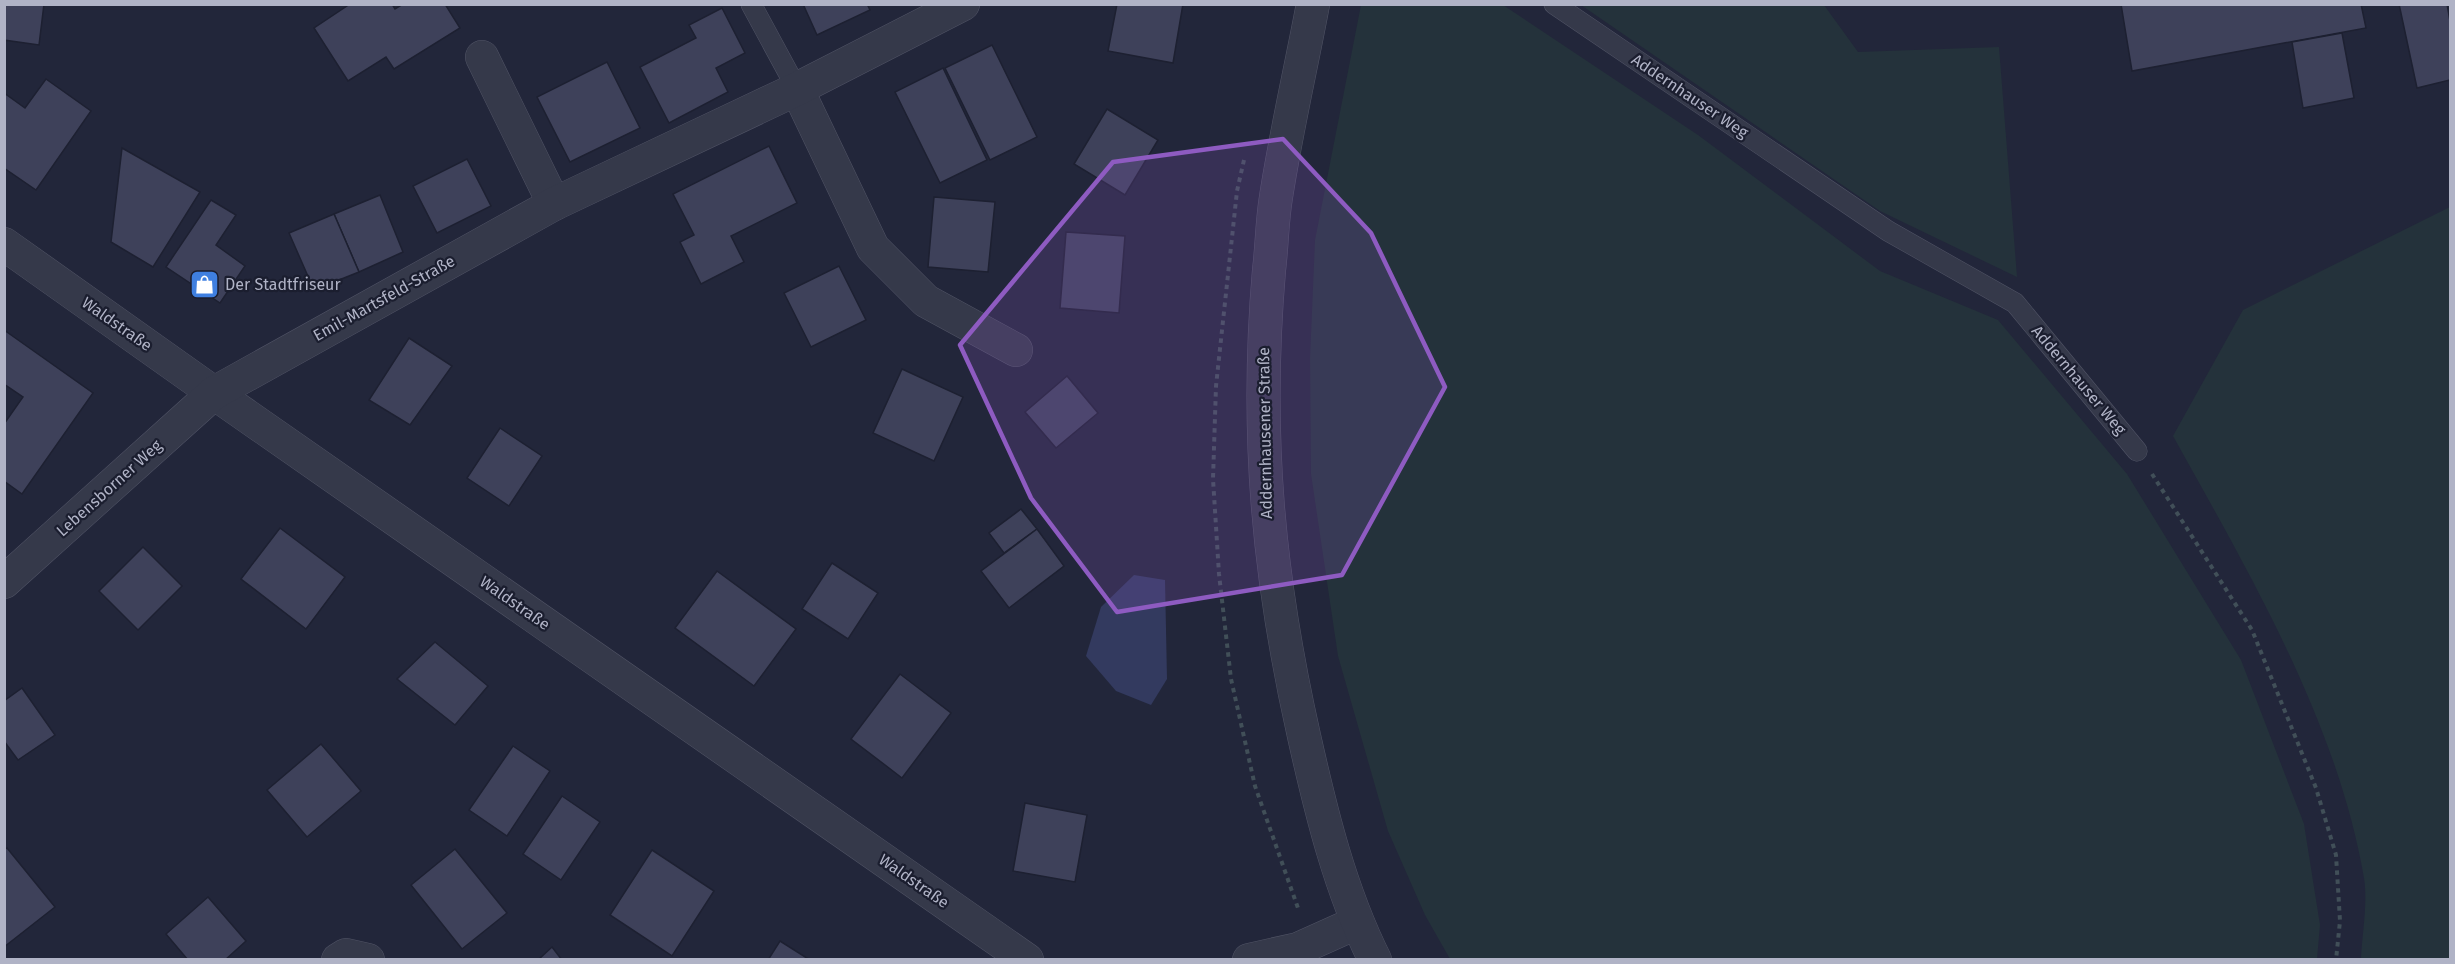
<svg xmlns="http://www.w3.org/2000/svg" width="2455" height="964" font-family="'Fira Sans',sans-serif">
  <style>
    .green { fill: #24323b }
    .water { fill: #333a5f }
    .building { fill: #3e415a; stroke: #1d2031; stroke-width: 1.5 }
    .lines { fill: none; stroke-linecap: round; stroke-linejoin: round }
    .service-casing { stroke: #505365; stroke-width: 21 }
    .minor-casing { stroke: #505365; stroke-width: 34 }
    .tertiary-casing { stroke: #505365; stroke-width: 34 }
    .path { stroke: #414f58; stroke-width: 4; stroke-dasharray: 4.5 4.5; stroke-linecap: butt }
    .service { stroke: #35394a; stroke-width: 20 }
    .minor { stroke: #35394a; stroke-width: 33 }
    .tertiary { stroke: #35394a; stroke-width: 33 }
    .marked { fill: #8e5bc1; fill-opacity: 0.2; stroke: #8e5bc1; stroke-width: 4.5; stroke-linejoin: round }
    .labels { text-anchor: middle; dominant-baseline: central; stroke-width: 4.5; stroke-linejoin: round; paint-order: stroke }
    .street-label { font-size: 16px; fill: #b0b3c6; stroke: #1b1e2f }
    .poi-label { font-size: 16px; fill: #b0b3c6; stroke: #1b1e2f; text-anchor: start }
  </style>
  <rect width="100%" height="100%" fill="#22263a"/>
  <g class="green">
    <polygon points="1361,5 1503,5 1698,135 1880,271 1998,320 2127,474 2241,660 2304,824 2320,925 2317,959 1450,959 1425,915 1388,831 1338,656 1311,474 1310,358 1315,240"/>
    <polygon points="1581,5 1824,5 1858,52 1999,47 2017,277 1880,211"/>
    <path d="M2450,207V959H2361C2362,934 2368,903 2364,878C2337,721 2249,573 2173,436L2243,310Z"/>
  </g>
  <polygon class="water" points="1134,575 1165,580 1167,679 1151,705 1116,691 1086,656 1101,607"/>
  <g class="building">
    <polygon points="4,4 44,4 39,45 4,40"/>
    <polygon points="350,4 392,4 395,9 403,4 445,4 460,28 394,69 386,57 348,81 314,28"/>
    <polygon points="803,4 867,4 870,10 817,35"/>
    <polygon points="1117,4 1183,4 1173,63 1108,51"/>
    <polygon points="2121,4 2361,4 2366,28 2132,71"/>
    <polygon points="2399,4 2447,4 2450,21 2450,80 2417,88"/>
    <polygon points="722,8 745,53 716,68 728,92 669,123 640,67 696,38 689,25"/>
    <polygon points="2342,33 2354,98 2303,108 2292,42"/>
    <polygon points="992,45 1037,137 990,160 945,68"/>
    <polygon points="607,62 640,128 570,162 537,97"/>
    <polygon points="943,68 987,160 940,183 895,92"/>
    <polygon points="46,79 91,111 36,190 4,168 4,93 25,108"/>
    <polygon points="1107,109 1158,140 1125,195 1074,164"/>
    <polygon points="769,146 797,203 731,236 744,262 701,284 680,242 694,235 673,194"/>
    <polygon points="122,148 200,192 153,267 111,242"/>
    <polygon points="467,159 491,206 437,233 413,186"/>
    <polygon points="380,195 403,252 359,272 334,214"/>
    <polygon points="934,197 995,202 988,272 928,267"/>
    <polygon points="211,200 236,215 216,245 245,266 220,303 166,267"/>
    <polygon points="334,214 359,272 314,290 289,233"/>
    <polygon points="1066,232 1125,236 1119,313 1060,308"/>
    <polygon points="839,266 866,320 811,347 784,293"/>
    <polygon points="4,330 93,393 22,494 4,481 4,424 23,397 4,384"/>
    <polygon points="409,338 452,366 410,425 369,400"/>
    <polygon points="902,369 963,397 934,461 873,433"/>
    <polygon points="1067,376 1098,413 1056,448 1025,412"/>
    <polygon points="500,428 542,456 509,506 467,478"/>
    <polygon points="1021,509 1037,529 1004,553 989,533"/>
    <polygon points="280,528 345,577 306,629 241,579"/>
    <polygon points="1037,529 1064,566 1009,608 981,571"/>
    <polygon points="143,547 182,586 138,630 99,591"/>
    <polygon points="832,563 878,593 848,639 802,609"/>
    <polygon points="717,571 796,629 754,686 675,628"/>
    <polygon points="435,642 488,686 455,725 397,679"/>
    <polygon points="900,674 951,713 902,778 851,739"/>
    <polygon points="22,688 55,735 18,760 4,741 4,701"/>
    <polygon points="321,744 361,791 307,837 267,790"/>
    <polygon points="513,746 550,771 507,836 469,810"/>
    <polygon points="562,796 600,822 561,880 523,854"/>
    <polygon points="1025,803 1087,815 1075,882 1013,871"/>
    <polygon points="7,848 55,907 4,947 4,850"/>
    <polygon points="455,849 507,913 462,949 411,885"/>
    <polygon points="652,850 714,891 672,956 610,915"/>
    <polygon points="208,897 246,941 225,960 188,960 166,934"/>
    <polygon points="780,941 810,960 768,960"/>
    <polygon points="552,947 562,960 538,960"/>
  </g>
  <g class="lines">
    <defs>
      <g id="service">
        <polyline points="751,4 797,89"/>
        <polyline points="1554,4 1888,231 2015,303 2137,451"/>
      </g>
      <g id="minor">
        <polyline points="482,57 554,204"/>
        <polyline points="797,89 873,248 926,301 1016,350"/>
        <polyline points="4,244 214,393 1027,960"/>
        <polyline points="4,582 214,393 554,204 797,89 963,4"/>
        <polyline points="338,960 346,955 368,960"/>
        <polyline points="1249,960 1298,949 1356,923"/>
      </g>
      <path id="tertiary" d="M1313,4C1301,68 1286,132 1276,197C1272,221 1272,246 1269,270C1255,434 1268,576 1304,736C1321,812 1340,890 1375,960"/>
    </defs>
    <use href="#service" class="service-casing"/>
    <use href="#minor" class="minor-casing"/>
    <use href="#tertiary" class="tertiary-casing"/>
    <g class="path">
      <polyline points="1244,160 1237,191 1216,386 1213,479 1219,574 1231,679 1255,786 1299,911"/>
      <polyline points="2152,474 2252,630 2316,788 2336,855 2340,921 2336,960"/>
    </g>
    <use href="#service" class="service"/>
    <use href="#minor" class="minor"/>
    <use href="#tertiary" class="tertiary"/>
  </g>
  <path class="marked" d="M1283,139L1371,233L1445,387L1342,575L1117,612L1031,498L960,345L1113,162Z"/>
  <defs>
    <symbol id="shop-square" viewBox="-11 -11 22 22"><rect x="-9" y="-9" width="18" height="18" rx="4" fill="#3f7fe0" stroke="#1b1e2f"/><path d="M-5-2.5h2.3a2.7 3.5 0 0 1 5.4 0H5L5.5 6h-11ZM-1.5-2.5h3a1.5 2.3 0 0 0-3 0Z" fill="#fff"/></symbol>
  </defs>
  <g fill-rule="evenodd">
    <use href="#shop-square" x="188" y="268" width="33" height="33"/>
  </g>
  <g class="labels">
    <g class="street-label">
      <text transform="translate(1690 96) rotate(34)">Addernhauser Weg</text>
      <text transform="translate(384 298) rotate(-29)">Emil-Martsfeld-Straße</text>
      <text transform="translate(117 324) rotate(35)">Waldstraße</text>
      <text transform="translate(2079 380) rotate(50)">Addernhauser Weg</text>
      <text transform="translate(1265 433) rotate(-91)">Addernhausener Straße</text>
      <text transform="translate(109 488) rotate(-42)">Lebensborner Weg</text>
      <text transform="translate(515 603) rotate(35)">Waldstraße</text>
      <text transform="translate(914 881) rotate(35)">Waldstraße</text>
    </g>
    <g class="poi-label">
      <text x="225" y="284">Der Stadtfriseur</text>
    </g>
  </g>
  <rect width="2455" height="964" fill="none" stroke="#b0b3c6" stroke-width="12"/>
</svg>
